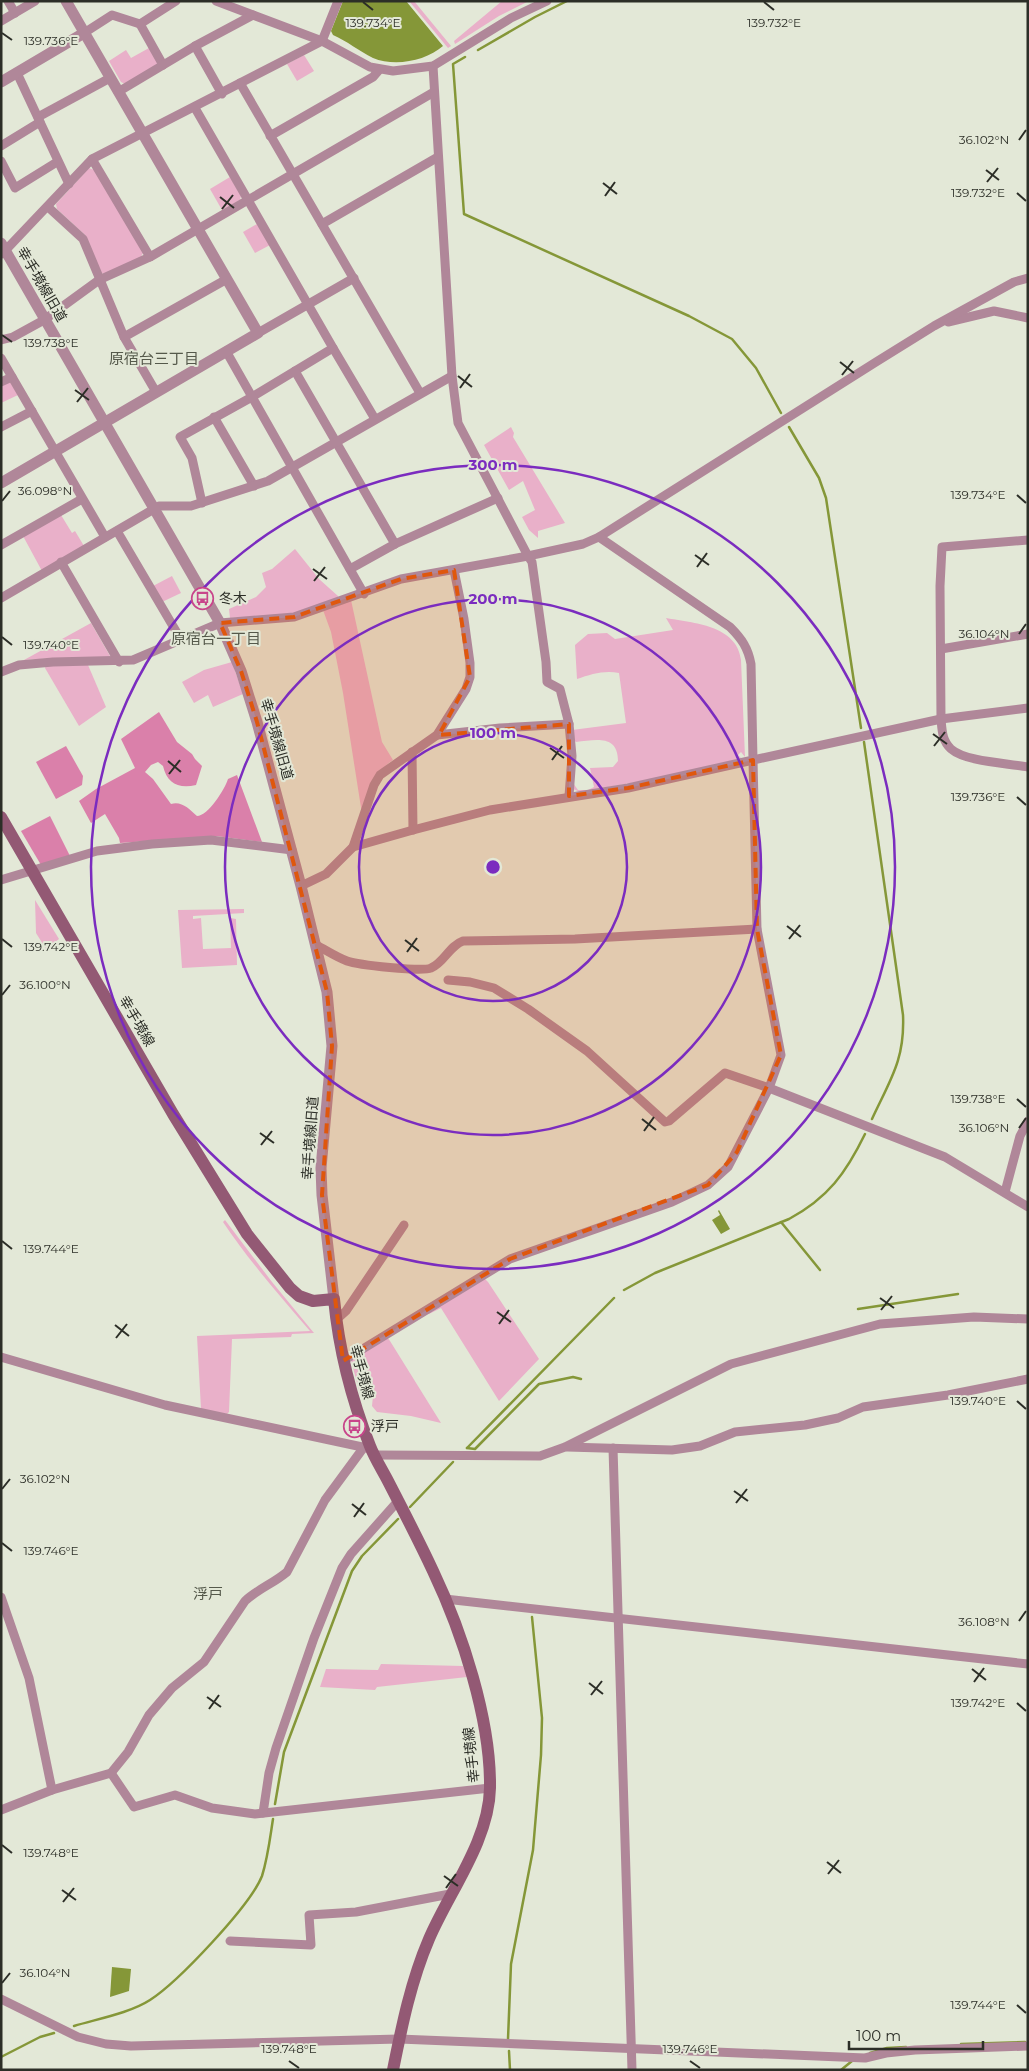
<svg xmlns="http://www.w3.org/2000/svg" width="1029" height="2071" font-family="Montserrat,'Noto Sans JP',sans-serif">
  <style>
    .green { fill: #e9b0c9 }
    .forest { fill: #da80aa }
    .water { fill: #859738 }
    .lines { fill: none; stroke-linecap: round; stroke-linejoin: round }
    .stream { stroke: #859738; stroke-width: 2.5 }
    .minor { stroke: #b08799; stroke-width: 9 }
    .tertiary { stroke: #b08799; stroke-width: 11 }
    .secondary { stroke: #935974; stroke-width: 12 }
    .marked { fill: #df570d; fill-opacity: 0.2; stroke: #df570d; stroke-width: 4; stroke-dasharray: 10 6; stroke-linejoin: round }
    .ticks { fill: none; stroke: #2c2e27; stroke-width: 2 }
    .ring { fill: none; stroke: #7b2cbf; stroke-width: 2.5 }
    .labels { text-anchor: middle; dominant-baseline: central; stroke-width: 4; stroke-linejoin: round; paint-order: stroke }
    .street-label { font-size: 14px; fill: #2c2e27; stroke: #e3e8d7 }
    .poi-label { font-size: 14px; fill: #2c2e27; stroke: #e3e8d7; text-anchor: start }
    .neighbourhood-label { font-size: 15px; fill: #55594b; stroke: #e3e8d7 }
    .ticks-label { font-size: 12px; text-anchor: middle; fill: #2c2e27; stroke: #e3e8d7; stroke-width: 4; stroke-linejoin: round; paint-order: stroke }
    .centre { fill: #7b2cbf; stroke: #e3e8d7; stroke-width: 2.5 }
    .ring-label { font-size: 15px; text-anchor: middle; font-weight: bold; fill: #7b2cbf; stroke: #e3e8d7; stroke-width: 4; stroke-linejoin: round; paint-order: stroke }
  </style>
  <rect width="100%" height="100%" fill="#e3e8d7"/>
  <g class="green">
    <polygon points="409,1 414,1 451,46 448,48"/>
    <polygon points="502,1 529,1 499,16 455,44 454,41"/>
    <polygon points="149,48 158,62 157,65 125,84 121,82 109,61 126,50 131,58"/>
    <polygon points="304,55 314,71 297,81 287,64"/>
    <polygon points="89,168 97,171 144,251 140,259 107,275 101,273 85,235 57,209 56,204"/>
    <polygon points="230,177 241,196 240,200 222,210 210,189"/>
    <polygon points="257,224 270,245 255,253 243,232"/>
    <polygon points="7,381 11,383 18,395 1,403 1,384"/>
    <polygon points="511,427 514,433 513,437 565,523 538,531 538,538 529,530 522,517 535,510 523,481 509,490 484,445"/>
    <polygon points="61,515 72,533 75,531 84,546 42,571 23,536"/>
    <polygon points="295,549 319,579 338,596 338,598 294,614 230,618 229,609 256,597 266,587 262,573 272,569"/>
    <polygon points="172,576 181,593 162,602 153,586"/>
    <path d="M351,600L382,742L393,760C374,772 368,794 362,814L343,693L331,632L323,610Z"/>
    <path d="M666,618C693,623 737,625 741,660L745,757L741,752L738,755L743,760L693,772L580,792L573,789V783L578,790H588L594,787L590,768L613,767L618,761C618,734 595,740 576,742L574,740L572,730L626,723L619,673C605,670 591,674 577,679L575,645L588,634L607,633L615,639L673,630Z"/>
    <polygon points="91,623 110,656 109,659 55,658 24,660"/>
    <polygon points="232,662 243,694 213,707 208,695 194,703 182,682 204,670"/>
    <polygon points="46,665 88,665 106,707 79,726 45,668"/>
    <polygon points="35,900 59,939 46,949 36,933"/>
    <polygon points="244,909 244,913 193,916 193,919 201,918 203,949 231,948 230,918 236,919 237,965 182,968 178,910"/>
    <path d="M225,1220L272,1282L314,1333L292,1334L291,1337L232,1339L229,1412L227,1414L201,1409L197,1336L310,1331C280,1296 249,1261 223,1222Z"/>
    <polygon points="484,1278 488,1282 539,1359 499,1401 441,1308 429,1314 427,1313"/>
    <polygon points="387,1337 390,1341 441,1423 411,1416 377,1412 372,1406 373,1396 360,1394 351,1360"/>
    <polygon points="381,1664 463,1666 467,1677 377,1687 375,1690 320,1687 326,1669 378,1670"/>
  </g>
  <g class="forest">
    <path d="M159,712L177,742L192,754L195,759L202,766L196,785C178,789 167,783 163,766L158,762L151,765L145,772L153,779L171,804C182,801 189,809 197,816C208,816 225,789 228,779L237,775L262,842L216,836L120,843L119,838L105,814L91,823L79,801L96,789L135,768L121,739Z"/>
    <polygon points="66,746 83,776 82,785 56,799 36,762"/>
    <polygon points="50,816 70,856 41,865 21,831"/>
  </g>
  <g class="water">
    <path d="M343,1H406L443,46C426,61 395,67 373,58C359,51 347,41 333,35L331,31Z"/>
    <polygon points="719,1210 730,1229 721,1234 712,1220 720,1215 718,1211"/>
    <polygon points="112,1967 131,1969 129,1991 110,1997"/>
  </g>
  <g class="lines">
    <g class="stream">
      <polyline points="478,50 535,17 567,1"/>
      <polyline points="465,57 453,64 464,214 689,316 732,339 756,368 781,413"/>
      <polyline points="789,427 819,478 826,498 861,728"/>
      <path d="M864,742L903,1015C905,1060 890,1080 872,1119"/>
      <polyline points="781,1222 820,1270"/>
      <path d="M624,1290L655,1273L789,1219C828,1198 846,1173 865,1134"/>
      <polyline points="858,1309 958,1294"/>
      <polyline points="467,1448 614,1298"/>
      <polyline points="467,1448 475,1449 539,1384 573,1377 581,1379"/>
      <polyline points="410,1507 453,1462"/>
      <polyline points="275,1804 284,1752 352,1571 362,1556 398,1519"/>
      <path d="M74,2026C97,2019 130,2013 150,2000C178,1982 250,1906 262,1876C268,1857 270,1838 273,1819"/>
      <polyline points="508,2039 511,1964 533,1850 541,1755 542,1718 532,1617"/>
      <polyline points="961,2044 1025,2042"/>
      <polyline points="509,2051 510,2070"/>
      <polyline points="870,2053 887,2048 906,2047"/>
      <polyline points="1,2057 40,2037 54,2033"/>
      <polyline points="841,2070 852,2061"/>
    </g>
    <g class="minor">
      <polyline points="8,1 15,13"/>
      <polyline points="216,1 322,41 370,67 393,71 433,66 511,18 547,1"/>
      <polyline points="1,21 35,1"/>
      <polyline points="140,24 163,65"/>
      <polyline points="84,33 112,15 140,24 176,1"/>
      <polyline points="195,46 222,94"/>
      <polyline points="17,73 69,184"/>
      <polyline points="240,83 420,393"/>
      <polyline points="118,92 195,46 253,15"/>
      <polyline points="195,108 333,348 252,397 180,437 192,458 202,503"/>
      <polyline points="38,117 110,78"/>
      <polyline points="270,136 373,77 379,70"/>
      <polyline points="1,146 40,122"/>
      <polyline points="92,159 150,257"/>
      <polyline points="1,161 15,188 57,162"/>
      <polyline points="48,207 83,239 124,337 156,392"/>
      <polyline points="322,224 438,157"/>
      <polyline points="2,254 92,159 322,41 338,1"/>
      <polyline points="948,322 994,311 1028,318"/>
      <polyline points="258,333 354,278"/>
      <polyline points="124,337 227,279"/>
      <polyline points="1,340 13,337 44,320 99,280 150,257 434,92"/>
      <polyline points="333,348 375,419"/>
      <polyline points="226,351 364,594"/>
      <polyline points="1,358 105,537"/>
      <polyline points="295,371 395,544"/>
      <polyline points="1,382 12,377"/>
      <polyline points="214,417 254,486"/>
      <polyline points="1,427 32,411"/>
      <polyline points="117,531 180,638"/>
      <path d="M1028,540L942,547L940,586L941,719C942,730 942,741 951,749C966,762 1007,763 1028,767"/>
      <polyline points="1,545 82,499"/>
      <polyline points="61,562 119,662"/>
      <polyline points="350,569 395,544 498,498"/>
      <polyline points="1,598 159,506 191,506 268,481 452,376"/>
      <polyline points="941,649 1028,634"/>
      <polyline points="1,672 19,665 53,662 133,660 220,623 294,617 401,579 528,556 458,423 452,376 433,66"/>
      <polyline points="569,724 560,689 547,682 546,662 532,562 528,556 583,544 599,537 876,362 934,326 1014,282 1028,278"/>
      <polyline points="437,735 500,728 569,724 572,756 569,796"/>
      <polyline points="412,752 413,830"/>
      <polyline points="353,847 374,785 380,775 437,735 466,689 470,677 470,663 464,619 454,570"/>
      <polyline points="1,880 97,851 152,844 211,840 292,850"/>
      <path d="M301,886L326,874L353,847L413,830L490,810L628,788L753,760L751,664C748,648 742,639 730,627L599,537"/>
      <path d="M316,945C326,950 336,957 347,961C358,965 422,972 431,968C444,963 449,946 463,941L575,939L757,929"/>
      <polyline points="448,980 470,982 494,988 528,1009 587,1051 665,1122 669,1121 725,1073 769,1088 945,1157 1028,1207"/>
      <polyline points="1005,1192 1020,1136 1028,1121"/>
      <polyline points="336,1320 346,1311 404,1225"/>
      <polyline points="1,1357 165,1405 367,1448"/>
      <polyline points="343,1361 510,1259 672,1202 708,1185 728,1167 769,1088 781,1055 757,929 753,760 941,719 1028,708"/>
      <polyline points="567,1447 672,1450 700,1446 735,1432 805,1425 838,1418 863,1407 948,1395 1028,1379"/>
      <polyline points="613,1448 632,2070"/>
      <polyline points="375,1455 540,1456 565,1447 731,1364 880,1324 974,1317 1028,1319"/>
      <polyline points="1,1597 29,1678 52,1790"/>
      <polyline points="445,1599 1028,1664"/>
      <polyline points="111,1773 134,1807 175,1795 212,1808 255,1814 490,1788"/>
      <path d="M1,1810L52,1790L111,1773L128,1752L149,1715L172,1688L204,1662L245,1601C258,1589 274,1583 287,1572L325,1500L364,1447"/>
      <polyline points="263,1813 269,1773 276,1748 314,1638 342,1568 351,1554 398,1501"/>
      <polyline points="230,1941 311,1945 309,1915 356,1912 450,1894"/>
      <polyline points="1,1999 78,2037 106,2044 131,2046 399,2039 865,2058 886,2053 915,2050 1028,2046"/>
    </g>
    <g class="tertiary">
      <polyline points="1,82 84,33"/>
      <polyline points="1,243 220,623 241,671 257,722 301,886 327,992 332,1046 321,1168 322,1195 334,1299"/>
      <polyline points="1,483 258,333 66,1"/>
    </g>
    <path class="secondary" d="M1,817L173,1114L247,1234L290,1288L299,1296L313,1301L334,1299C339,1351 351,1398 370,1446C375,1459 383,1471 389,1483C404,1512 419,1541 433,1571C462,1632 491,1720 490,1788C489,1841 449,1892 429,1939C411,1981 402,2025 393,2070"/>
  </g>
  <path class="marked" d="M454,570L470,677L439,735L569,724V796L628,788L753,760L757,929L781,1055L737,1152L708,1185L510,1259L343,1361L322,1195L332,1046L327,992L257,722L241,671L220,623L294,617L401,579Z"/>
  <path class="ticks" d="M363,2L373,10M764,2L774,10M2,33L12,40M1019,140L1026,130M986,170L999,180M987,182L998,168M603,183L617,194M1017,193L1026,201M605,196L615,182M220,197L234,208M222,209L233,195M2,335L12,342M840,362L854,373M842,375L853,361M458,376L472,387M460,388L470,374M75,390L89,400M77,402L88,388M1017,495L1026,503M2,501L10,491M695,555L709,565M697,567L707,553M313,569L327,579M314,581L325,567M1019,634L1026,624M2,637L12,645M933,734L947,744M934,746L945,732M550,748L564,758M552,760L562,746M168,761L181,772M169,774L180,760M1017,797L1026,805M787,926L801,937M2,939L12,947M789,939L800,925M405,940L419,951M407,952L417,938M2,995L10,985M1017,1099L1026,1107M642,1119L656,1130M1019,1128L1026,1118M644,1131L654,1117M260,1133L274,1143M261,1145L272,1131M2,1241L12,1249M880,1298L894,1308M881,1310L892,1296M497,1312L511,1322M499,1324L509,1310M115,1325L129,1336M116,1338L127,1324M1017,1401L1026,1409M2,1489L10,1479M734,1491L748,1501M736,1503L747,1489M352,1504L366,1515M354,1517L364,1503M2,1543L12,1551M1019,1621L1026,1611M972,1669L986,1680M974,1682L984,1668M589,1683L603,1694M591,1695L602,1681M207,1697L221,1707M1017,1703L1026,1711M209,1709L219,1695M2,1845L12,1853M827,1862L841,1873M828,1874L839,1860M444,1876L458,1886M446,1888L456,1874M62,1890L76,1900M63,1902L74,1888M2,1983L10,1973M1017,2005L1026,2013M289,2061L299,2068M690,2061L700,2068"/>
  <g class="ring">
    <circle cx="493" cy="867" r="134"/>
    <circle cx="493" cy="867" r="268"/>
    <circle cx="493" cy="867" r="402"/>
  </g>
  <defs>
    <symbol id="bus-ring" viewBox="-11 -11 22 22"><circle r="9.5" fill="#e3e8d7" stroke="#c8458b" stroke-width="1.5"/><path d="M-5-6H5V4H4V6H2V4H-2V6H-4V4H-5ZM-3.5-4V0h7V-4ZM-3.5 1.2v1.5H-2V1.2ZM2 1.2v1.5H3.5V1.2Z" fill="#c8458b"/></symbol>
  </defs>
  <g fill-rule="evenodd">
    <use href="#bus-ring" x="190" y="586" width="25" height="25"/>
    <use href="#bus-ring" x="342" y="1414" width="25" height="25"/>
  </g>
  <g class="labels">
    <g class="street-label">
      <text transform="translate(42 284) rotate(60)">幸手境線旧道</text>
      <text transform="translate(277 739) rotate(74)">幸手境線旧道</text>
      <text transform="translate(137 1021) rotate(60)">幸手境線</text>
      <text transform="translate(310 1138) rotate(-86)">幸手境線旧道</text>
      <text transform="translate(362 1372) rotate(75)">幸手境線</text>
      <text transform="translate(471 1755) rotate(-96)">幸手境線</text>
    </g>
    <g class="poi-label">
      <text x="219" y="598">冬木</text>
      <text x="371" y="1426">浮戸</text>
    </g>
    <g class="neighbourhood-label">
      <text x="154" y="358">原宿台三丁目</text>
      <text x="216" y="638">原宿台一丁目</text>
      <text x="208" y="1593">浮戸</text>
    </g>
  </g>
  <g class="ticks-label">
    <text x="373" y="27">139.734°E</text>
    <text x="774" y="27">139.732°E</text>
    <text x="51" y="45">139.736°E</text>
    <text x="984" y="144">36.102°N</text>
    <text x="978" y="197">139.732°E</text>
    <text x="51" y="347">139.738°E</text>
    <text x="45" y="495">36.098°N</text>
    <text x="978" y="499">139.734°E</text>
    <text x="984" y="638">36.104°N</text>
    <text x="51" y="649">139.740°E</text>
    <text x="978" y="801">139.736°E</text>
    <text x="51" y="951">139.742°E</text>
    <text x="45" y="989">36.100°N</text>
    <text x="978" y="1103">139.738°E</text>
    <text x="984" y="1132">36.106°N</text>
    <text x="51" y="1253">139.744°E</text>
    <text x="978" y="1405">139.740°E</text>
    <text x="45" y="1483">36.102°N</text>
    <text x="51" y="1555">139.746°E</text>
    <text x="984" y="1626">36.108°N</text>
    <text x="978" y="1707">139.742°E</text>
    <text x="51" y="1857">139.748°E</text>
    <text x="45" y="1977">36.104°N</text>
    <text x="978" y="2009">139.744°E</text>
    <text x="289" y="2053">139.748°E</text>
    <text x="690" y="2053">139.746°E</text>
  </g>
  <circle cx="493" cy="867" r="8" class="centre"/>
  <g class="ring-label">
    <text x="493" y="470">300 m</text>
    <text x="493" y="604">200 m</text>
    <text x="493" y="738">100 m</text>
  </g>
  <rect width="1029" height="2071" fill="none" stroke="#2c2e27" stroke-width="5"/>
  <path d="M849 2041v8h134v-8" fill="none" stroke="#2c2e27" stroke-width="2.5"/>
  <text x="856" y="2041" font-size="15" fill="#2c2e27" stroke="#e3e8d7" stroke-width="4" paint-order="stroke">100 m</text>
</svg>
